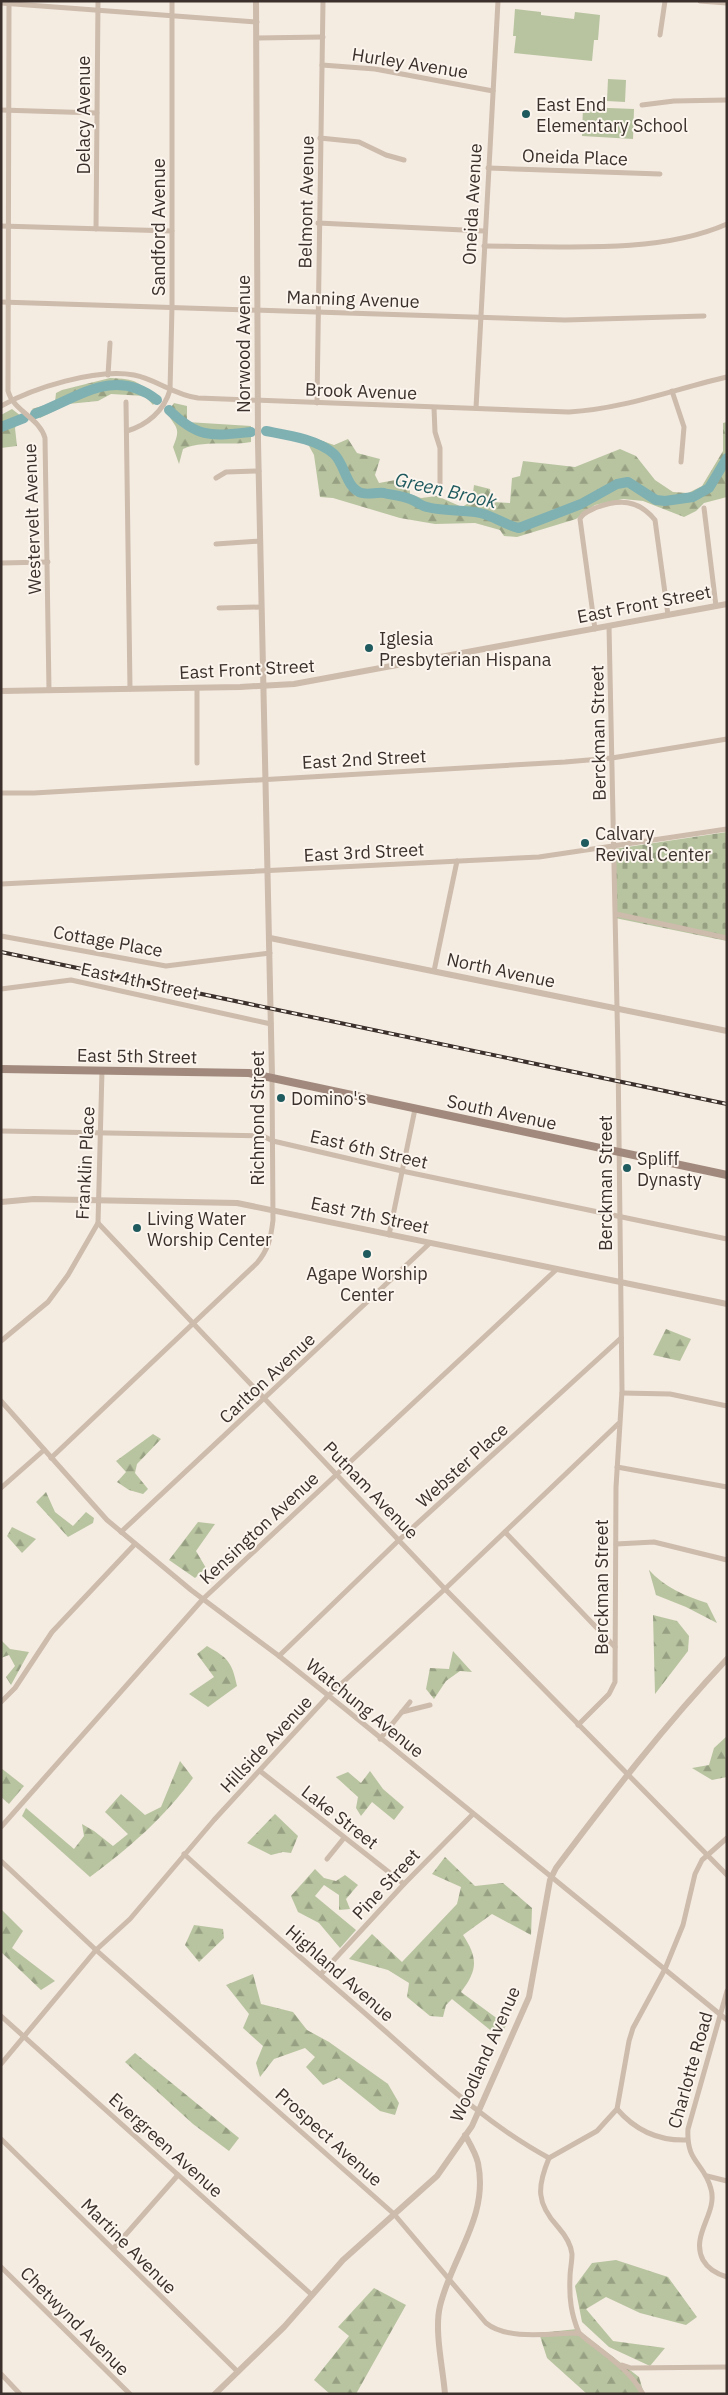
<svg xmlns="http://www.w3.org/2000/svg" width="728" height="2395" font-family="'IBM Plex Sans',sans-serif">
  <style>
    .green { fill: #b8c4a0 }
    .forest { fill: url(#forest-firs) }
    .cemetery { fill: url(#cemetery-stones) }
    .lines { fill: none; stroke-linecap: round; stroke-linejoin: round }
    .river { stroke: #7fb0b2; stroke-width: 10 }
    .minor { stroke: #cdbbac; stroke-width: 5 }
    .tertiary { stroke: #cdbbac; stroke-width: 6 }
    .secondary { stroke: #a18a7d; stroke-width: 8 }
    .rail-casing { stroke: #3b302b; stroke-width: 4 }
    .rail { stroke: #fbf5ee; stroke-width: 2; stroke-dasharray: 5.5; stroke-linecap: butt }
    .poi-dot { fill: #1f5a5e; stroke: #fbf5ee; stroke-width: 2 }
    .labels { text-anchor: middle; dominant-baseline: central; stroke-width: 4; stroke-linejoin: round; paint-order: stroke }
    .street-label { font-size: 18px; fill: #3b302b; stroke: #fbf5ee }
    .poi-label { font-size: 18px; fill: #3b302b; stroke: #fbf5ee; text-anchor: start }
    .water-label { font-size: 19px; font-style: italic; fill: #1f5a5e; stroke: #fbf5ee }
  </style>
  <defs>
    <pattern id="forest-firs" width="22" height="20" patternUnits="userSpaceOnUse" patternTransform="scale(1.25)"><rect width="22" height="20" fill="#b8c4a0"/><path d="M5 1l3.5 6h-7zM16 11l3.5 6h-7z" fill="#97a083"/></pattern>
    <pattern id="cemetery-stones" width="16" height="16" patternUnits="userSpaceOnUse" patternTransform="scale(1.25)"><rect width="16" height="16" fill="#b8c4a0"/><path d="M2 7V4a2 2 0 0 1 4 0v3zM10 15v-3a2 2 0 0 1 4 0v3z" fill="#97a083"/></pattern>
  </defs>
  <rect width="100%" height="100%" fill="#f4ebe1"/>
  <g class="green">
    <polygon points="515,9 541,12 541,15 574,19 575,12 600,15 598,40 594,40 592,61 514,53 516,36 513,36"/>
    <polygon points="608,79 626,80 625,102 607,101"/>
    <polygon points="583,107 634,109 633,139 582,136"/>
  </g>
  <g class="forest">
    <path d="M110,378C136,379 140,381 156,401L153,405L145,396L111,394L98,401L68,404L40,418L32,409L55,402L56,393L62,390Z"/>
    <path d="M174,403L187,406V422L251,426V442C229,446 204,440 183,449L179,464L173,447C181,428 177,429 167,413Z"/>
    <polygon points="12,409 21,416 15,428 17,446 1,448 1,415"/>
    <polygon points="727,422 727,497 704,503 696,511 684,517 643,501 623,499 595,505 576,519 517,537 504,536 500,530 475,523 435,524 400,518 333,498 320,497 314,455 309,446 317,439 334,445 348,439 357,453 380,459 375,475 379,483 401,479 409,482 410,494 421,498 437,496 462,507 472,501 474,485 490,489 492,502 510,503 512,478 520,476 523,461 575,467 620,449 636,456 655,480 673,492 688,493 702,486 723,451 723,423"/>
    <polygon points="666,1329 691,1339 680,1361 653,1355"/>
    <polygon points="153,1434 161,1439 137,1464 135,1473 148,1489 143,1494 129,1490 117,1482 126,1472 116,1461"/>
    <polygon points="46,1492 55,1512 73,1526 86,1512 94,1518 93,1523 68,1537 36,1502"/>
    <polygon points="198,1522 215,1524 196,1551 206,1568 195,1578 169,1560"/>
    <polygon points="12,1527 36,1539 22,1553 7,1536"/>
    <path d="M649,1570C664,1587 685,1596 707,1603L717,1623L686,1607L656,1595Z"/>
    <polygon points="653,1615 677,1621 689,1636 688,1651 655,1694"/>
    <polygon points="1,1640 10,1649 29,1652 11,1685 6,1677 15,1666 9,1655 1,1658"/>
    <path d="M207,1646C228,1658 232,1662 237,1686L208,1707L189,1694L214,1677L197,1654Z"/>
    <polygon points="453,1651 472,1672 460,1671 446,1681 434,1699 426,1689 430,1668 449,1669"/>
    <polygon points="727,1736 727,1777 712,1780 692,1768 709,1765 714,1748"/>
    <path d="M180,1761L193,1778C164,1818 129,1848 90,1877L22,1816L26,1808L74,1849L84,1836L82,1824L94,1831L113,1846L128,1834L105,1812L121,1794L145,1815L161,1807Z"/>
    <polygon points="1,1768 24,1786 9,1804 1,1797"/>
    <polygon points="370,1771 383,1789 404,1807 394,1820 372,1802 361,1816 356,1808 358,1797 336,1777 348,1772 361,1783"/>
    <polygon points="275,1814 298,1836 291,1853 283,1852 271,1855 247,1843"/>
    <path d="M445,1857L475,1886L503,1883L532,1908L531,1935L492,1914L463,1935C478,1958 478,1970 461,1992L506,2025L500,2038L452,1999L446,2005L443,2017L430,2016L407,1997L409,1983L388,1970L349,1959L372,1934L402,1962L457,1904L461,1887L432,1874Z"/>
    <polygon points="315,1869 324,1878 336,1881 345,1875 358,1885 346,1899 350,1909 339,1910 339,1895 324,1885 315,1896 356,1930 340,1948 319,1923 298,1912 291,1896"/>
    <polygon points="1,1909 23,1931 12,1948 55,1981 41,1990 1,1952"/>
    <polygon points="194,1925 223,1929 224,1938 199,1962 185,1945"/>
    <polygon points="253,1974 261,2004 293,2012 307,2030 329,2042 388,2084 399,2103 395,2115 380,2111 339,2078 323,2085 306,2067 315,2057 305,2048 274,2059 260,2077 256,2063 263,2046 243,2028 249,2014 226,1985"/>
    <polygon points="135,2053 239,2138 229,2151 193,2124 125,2062"/>
    <polygon points="616,2260 668,2277 697,2317 686,2325 640,2313 606,2297 586,2309 613,2341 665,2348 650,2366 609,2347 582,2322 575,2286 592,2263"/>
    <polygon points="374,2288 406,2305 356,2394 330,2394 314,2380 349,2336 338,2327"/>
    <polygon points="577,2329 639,2377 644,2394 587,2394 547,2358 539,2333"/>
  </g>
  <polygon class="cemetery" points="727,832 727,941 615,918 614,849"/>
  <g class="lines">
    <g class="river">
      <path d="M169,410C199,439 211,436 251,432"/>
      <path d="M35,414C78,398 114,366 157,400"/>
      <polyline points="1,427 24,418"/>
      <path d="M266,431C287,435 317,439 334,454C345,464 346,489 362,493C369,495 377,492 384,493C392,495 402,496 410,499C416,501 421,506 427,507C445,512 463,509 480,513C494,516 505,525 519,528L581,504L617,484L628,482L656,500L665,501L693,497L709,488L727,458"/>
    </g>
    <g class="minor">
      <path d="M9,1L8,391C13,411 40,418 45,438L49,690"/>
      <polyline points="700,1 727,3"/>
      <polyline points="1,3 257,22"/>
      <polyline points="660,35 665,1"/>
      <polyline points="257,38 323,37"/>
      <polyline points="322,65 375,69 493,91"/>
      <polyline points="642,105 674,101 727,100"/>
      <polyline points="1,110 97,113"/>
      <polyline points="320,138 359,142 386,155 404,160"/>
      <polyline points="488,168 660,174"/>
      <polyline points="318,223 484,231"/>
      <polyline points="1,226 172,231"/>
      <polyline points="96,229 98,1"/>
      <path d="M484,246C559,246 657,255 727,224"/>
      <polyline points="1,302 565,320 704,316"/>
      <polyline points="108,375 110,343"/>
      <polyline points="672,391 684,427 681,462"/>
      <polyline points="126,402 130,689"/>
      <polyline points="317,403 323,1"/>
      <path d="M1,406C33,388 96,368 134,375C156,379 174,395 198,398L569,412C623,409 675,389 727,377"/>
      <polyline points="434,408 435,432 440,448 440,485"/>
      <polyline points="476,408 498,1"/>
      <path d="M127,431C147,425 164,411 170,390L172,307V1"/>
      <polyline points="216,478 226,472 259,471"/>
      <polyline points="704,508 716,606"/>
      <polyline points="216,544 260,541"/>
      <polyline points="1,563 48,562"/>
      <polyline points="219,608 261,607"/>
      <path d="M595,629L580,519C582,513 589,511 595,508C619,499 638,499 655,520L668,615"/>
      <polyline points="197,688 197,763"/>
      <polyline points="1,793 34,793 565,762 612,758 727,739"/>
      <polyline points="1,884 539,857 727,829"/>
      <polyline points="616,914 727,938"/>
      <polyline points="1,936 166,966 270,953"/>
      <polyline points="434,971 457,861"/>
      <polyline points="1,989 71,980 271,1024"/>
      <polyline points="1,1131 263,1136 273,1141 402,1171 727,1239"/>
      <polyline points="98,1223 445,1589 727,1875"/>
      <polyline points="389,1235 415,1109"/>
      <polyline points="1,1341 48,1302 68,1275 98,1223 102,1070"/>
      <polyline points="622,1393 670,1394 727,1406"/>
      <polyline points="1,1401 107,1520 191,1590 279,1656 344,1708 727,2020"/>
      <path d="M51,1458L257,1263C268,1250 271,1238 273,1220L272,1077"/>
      <polyline points="617,1467 727,1487"/>
      <polyline points="1,1488 44,1450"/>
      <polyline points="121,1532 430,1243"/>
      <polyline points="505,1532 615,1647"/>
      <polyline points="616,1544 654,1542 727,1560"/>
      <polyline points="279,1656 399,1540 621,1338"/>
      <polyline points="1,1702 15,1688 52,1632 135,1544"/>
      <polyline points="402,1712 430,1705"/>
      <polyline points="578,1725 609,1694 615,1682 616,1487 622,1391 618,1055 609,626"/>
      <polyline points="380,1739 410,1702"/>
      <polyline points="260,1771 404,1884"/>
      <polyline points="1,1827 203,1599 557,1269"/>
      <path d="M184,1854C247,1912 312,1967 376,2023C431,2071 484,2123 549,2158"/>
      <polyline points="327,1859 344,1838"/>
      <path d="M1,1861L96,1950L394,2214L486,2323C508,2341 552,2333 579,2333C602,2353 628,2367 643,2394"/>
      <polyline points="321,1974 404,1884 473,1814"/>
      <path d="M727,1991L688,2129C686,2163 704,2162 711,2189C718,2213 690,2235 703,2260C708,2269 717,2274 727,2277"/>
      <polyline points="1,2016 312,2295"/>
      <polyline points="1,2064 96,1950 130,1919 214,1820 328,1696 445,1589 618,1424"/>
      <path d="M617,2109C635,2130 658,2141 687,2140"/>
      <polyline points="1,2139 238,2372"/>
      <polyline points="549,2158 597,2131 617,2109 629,2041 633,2028 665,1969 683,1925 695,1874 702,1860 727,1838"/>
      <path d="M549,2158C537,2187 536,2203 558,2227C565,2235 571,2244 572,2254C572,2262 570,2270 570,2277C569,2298 571,2314 579,2333"/>
      <polyline points="707,2176 727,2181"/>
      <polyline points="113,2249 178,2175"/>
      <polyline points="1,2267 130,2394"/>
      <polyline points="622,2365 631,2368 727,2367"/>
      <polyline points="1,2374 20,2394"/>
    </g>
    <g class="tertiary">
      <polyline points="256,1 258,442 272,1077"/>
      <polyline points="1,691 240,687 294,684 727,604"/>
      <polyline points="270,938 727,1031"/>
      <polyline points="1,1202 34,1199 237,1203 727,1304"/>
      <path d="M215,2394L284,2327L343,2260L437,2176L472,2126L529,1997L550,1880L556,1868C610,1796 665,1725 727,1659"/>
      <path d="M445,2394C443,2368 434,2331 440,2306C452,2256 489,2217 478,2163C476,2154 470,2144 465,2135"/>
    </g>
    <polyline class="secondary" points="1,1069 249,1073 727,1175"/>
    <defs>
      <polyline id="rail" points="1,952 727,1104"/>
    </defs>
    <use href="#rail" class="rail-casing"/>
    <use href="#rail" class="rail"/>
  </g>
  <g class="poi-dot">
    <circle cx="526" cy="114" r="5"/>
    <circle cx="369" cy="648" r="5"/>
    <circle cx="585" cy="843" r="5"/>
    <circle cx="281" cy="1098" r="5"/>
    <circle cx="627" cy="1168" r="5"/>
    <circle cx="137" cy="1228" r="5"/>
    <circle cx="367" cy="1254" r="5"/>
  </g>
  <g class="labels">
    <g class="street-label">
      <text transform="translate(410 63) rotate(9)">Hurley Avenue</text>
      <text transform="translate(83 115) rotate(-90)">Delacy Avenue</text>
      <text transform="translate(575 157) rotate(2)">Oneida Place</text>
      <text transform="translate(306 202) rotate(-89)">Belmont Avenue</text>
      <text transform="translate(472 204) rotate(-87)">Oneida Avenue</text>
      <text transform="translate(158 227) rotate(-90)">Sandford Avenue</text>
      <text transform="translate(353 299) rotate(2)">Manning Avenue</text>
      <text transform="translate(243 344) rotate(-90)">Norwood Avenue</text>
      <text transform="translate(361 391) rotate(2)">Brook Avenue</text>
      <text transform="translate(32 519) rotate(-92)">Westervelt Avenue</text>
      <text transform="translate(644 604) rotate(-11)">East Front Street</text>
      <text transform="translate(247 669) rotate(-3)">East Front Street</text>
      <text transform="translate(598 733) rotate(-91)">Berckman Street</text>
      <text transform="translate(364 759) rotate(-3)">East 2nd Street</text>
      <text transform="translate(364 852) rotate(-3)">East 3rd Street</text>
      <text transform="translate(108 941) rotate(10)">Cottage Place</text>
      <text transform="translate(501 970) rotate(12)">North Avenue</text>
      <text transform="translate(140 981) rotate(12)">East 4th Street</text>
      <text transform="translate(137 1056) rotate(1)">East 5th Street</text>
      <text transform="translate(502 1112) rotate(12)">South Avenue</text>
      <text transform="translate(257 1118) rotate(-90)">Richmond Street</text>
      <text transform="translate(369 1149) rotate(13)">East 6th Street</text>
      <text transform="translate(85 1163) rotate(-87)">Franklin Place</text>
      <text transform="translate(605 1183) rotate(-90)">Berckman Street</text>
      <text transform="translate(370 1215) rotate(12)">East 7th Street</text>
      <text transform="translate(267 1378) rotate(-43)">Carlton Avenue</text>
      <text transform="translate(462 1465) rotate(-42)">Webster Place</text>
      <text transform="translate(371 1490) rotate(46)">Putnam Avenue</text>
      <text transform="translate(259 1528) rotate(-43)">Kensington Avenue</text>
      <text transform="translate(601 1587) rotate(-90)">Berckman Street</text>
      <text transform="translate(365 1708) rotate(39)">Watchung Avenue</text>
      <text transform="translate(266 1744) rotate(-47)">Hillside Avenue</text>
      <text transform="translate(340 1817) rotate(38)">Lake Street</text>
      <text transform="translate(386 1884) rotate(-47)">Pine Street</text>
      <text transform="translate(340 1973) rotate(41)">Highland Avenue</text>
      <text transform="translate(485 2054) rotate(-66)">Woodland Avenue</text>
      <text transform="translate(690 2070) rotate(-74)">Charlotte Road</text>
      <text transform="translate(329 2137) rotate(42)">Prospect Avenue</text>
      <text transform="translate(166 2145) rotate(42)">Evergreen Avenue</text>
      <text transform="translate(129 2246) rotate(45)">Martine Avenue</text>
      <text transform="translate(75 2321) rotate(45)">Chetwynd Avenue</text>
    </g>
    <g class="poi-label">
      <text x="536" y="104">East End<tspan x="536" dy="21">Elementary School</tspan></text>
      <text x="379" y="638">Iglesia<tspan x="379" dy="21">Presbyterian Hispana</tspan></text>
      <text x="595" y="833">Calvary<tspan x="595" dy="21">Revival Center</tspan></text>
      <text x="291" y="1098">Domino's</text>
      <text x="637" y="1158">Spliff<tspan x="637" dy="21">Dynasty</tspan></text>
      <text x="147" y="1218">Living Water<tspan x="147" dy="21">Worship Center</tspan></text>
      <text x="367" y="1273" text-anchor="middle">Agape Worship<tspan x="367" dy="21">Center</tspan></text>
    </g>
    <g class="water-label">
      <text transform="translate(446 490) rotate(13)">Green Brook</text>
    </g>
  </g>
  <rect width="728" height="2395" fill="none" stroke="#3b302b" stroke-width="5"/>
</svg>
